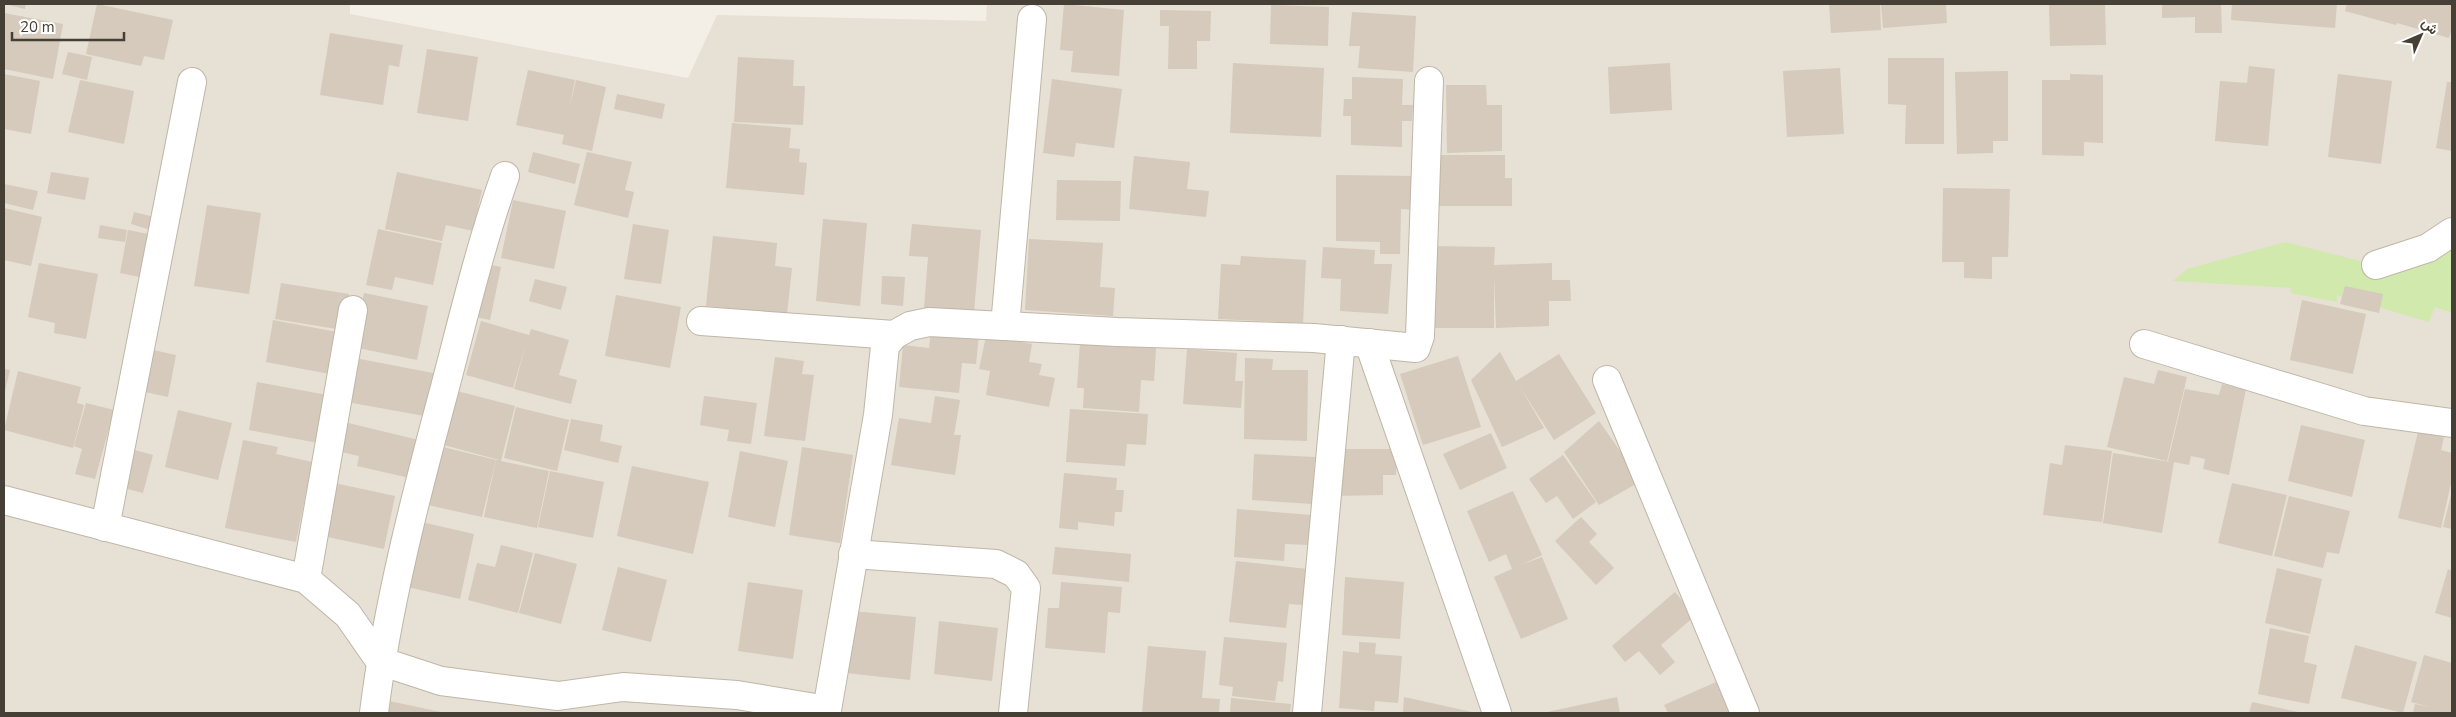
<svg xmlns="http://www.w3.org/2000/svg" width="2456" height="717" font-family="'Nunito Sans',Vazirmatn,sans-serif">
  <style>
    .residential { fill: #e7e0d4 }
    .green { fill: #d1e9ad }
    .building { fill: #d5cabb }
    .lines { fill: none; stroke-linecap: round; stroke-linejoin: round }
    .minor-casing { stroke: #bfb6a8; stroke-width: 30 }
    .minor { stroke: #fff; stroke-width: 28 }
  </style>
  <rect width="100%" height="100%" fill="#f3efe6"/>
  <polygon class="residential" points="4,4 350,4 350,14 688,78 717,15 986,21 987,4 2452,4 2452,713 4,713"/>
  <polygon class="green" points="2452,236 2452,313 2435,307 2429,322 2337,295 2337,302 2295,294 2290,292 2291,288 2173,281 2187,269 2285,242 2376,265"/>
  <g class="building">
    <polygon points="5,4 26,4 25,9"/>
    <polygon points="97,4 173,20 164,60 144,56 141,66 86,54"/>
    <polygon points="1064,4 1124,10 1119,76 1071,72 1073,51 1060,50"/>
    <polygon points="1829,4 1880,4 1881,30 1831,33"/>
    <polygon points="1881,4 1946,4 1947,23 1883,28"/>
    <polygon points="2049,4 2105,4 2106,45 2050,46"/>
    <polygon points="2162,4 2221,4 2222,33 2195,33 2195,17 2162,18"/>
    <polygon points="2232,4 2337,4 2335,28 2231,20"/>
    <polygon points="2347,4 2452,4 2452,27 2449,38 2397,23 2396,25 2345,11"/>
    <polygon points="1271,5 1329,7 1328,46 1270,44"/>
    <polygon points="1160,10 1211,11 1210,41 1197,41 1197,69 1168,69 1169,26 1160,26"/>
    <polygon points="1352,12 1416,16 1413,72 1358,68 1360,46 1349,46"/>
    <polygon points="4,13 63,24 53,79 4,69"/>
    <polygon points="330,33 403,45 399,67 389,65 383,105 320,95"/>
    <polygon points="427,49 478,57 468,121 417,113"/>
    <polygon points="68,52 92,57 87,80 62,74"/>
    <polygon points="738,57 794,60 793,86 805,86 803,125 734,122"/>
    <polygon points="1888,58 1944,58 1944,144 1905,144 1906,105 1888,104"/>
    <polygon points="1233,63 1324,68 1321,137 1230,133"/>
    <polygon points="1670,63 1672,110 1610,114 1608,67"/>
    <polygon points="2249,66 2275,69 2268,146 2215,141 2220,81 2247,83"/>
    <polygon points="1840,68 1844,134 1787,137 1783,71"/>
    <polygon points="528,70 575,80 569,110 576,80 606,87 592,151 562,144 564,135 516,125"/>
    <polygon points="2008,71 2008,141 1993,141 1993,153 1957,154 1955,72"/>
    <polygon points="4,74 40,81 31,134 4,129"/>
    <polygon points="2070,74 2103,75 2103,143 2084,142 2084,156 2042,155 2042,80 2070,80"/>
    <polygon points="2338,74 2392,81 2381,164 2328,157"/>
    <polygon points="1352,77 1403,79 1402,105 1413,105 1412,121 1402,121 1402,147 1351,145 1351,116 1343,116 1344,99 1352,99"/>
    <polygon points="1052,79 1122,89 1114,148 1076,143 1074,157 1043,153"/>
    <polygon points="80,80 134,91 124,144 68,132"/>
    <polygon points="2447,82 2452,82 2452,151 2436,148"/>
    <polygon points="1446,85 1486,85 1487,105 1502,105 1502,151 1447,153"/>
    <polygon points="617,94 665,104 662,119 614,109"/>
    <polygon points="732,123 791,128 789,148 800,149 799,162 807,163 804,195 726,188"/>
    <polygon points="533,152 580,164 575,184 528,172"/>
    <polygon points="587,152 632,162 625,190 634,192 628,218 574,205"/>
    <polygon points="1436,155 1505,155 1505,178 1512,178 1512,206 1436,206"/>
    <polygon points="1134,156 1190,162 1187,189 1209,191 1206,217 1129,209"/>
    <polygon points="51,172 89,178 85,200 47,193"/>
    <polygon points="397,172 482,190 473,231 446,225 442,241 385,229"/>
    <polygon points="1336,175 1419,176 1419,210 1401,209 1400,254 1380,254 1380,242 1336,241"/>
    <polygon points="1057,180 1121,181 1120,221 1056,220"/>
    <polygon points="4,184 38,191 33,210 4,203"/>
    <polygon points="1943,188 2010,189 2008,257 1992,257 1992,279 1964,278 1964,262 1942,262"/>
    <polygon points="513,200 566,211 554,269 501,258"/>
    <polygon points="207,205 261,213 249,294 194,286"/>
    <polygon points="4,208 42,217 31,266 4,260"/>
    <polygon points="134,212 158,218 154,231 131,224"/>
    <polygon points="823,219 867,223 860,306 816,301"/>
    <polygon points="633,224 669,230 661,284 624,279"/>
    <polygon points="912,224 981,230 974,312 924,308 928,257 909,256"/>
    <polygon points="100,225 127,230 125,242 98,238"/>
    <polygon points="378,229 442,243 433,285 395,277 392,290 366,285"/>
    <polygon points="128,230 153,235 144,278 120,273"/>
    <polygon points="713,236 777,243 775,266 792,268 787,314 706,306"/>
    <polygon points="1029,239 1103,243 1100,287 1115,288 1113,316 1025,310"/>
    <polygon points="1429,246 1495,247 1494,265 1552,263 1552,280 1570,280 1571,301 1549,301 1549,326 1496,328 1494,276 1494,328 1428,328"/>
    <polygon points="1323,247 1375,250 1374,264 1392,264 1388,314 1340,311 1341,279 1321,278"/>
    <polygon points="1241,256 1306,260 1303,323 1218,319 1221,264 1240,265"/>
    <polygon points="39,263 98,274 86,339 54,333 55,323 28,317"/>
    <polygon points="481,263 501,267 490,320 470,316"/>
    <polygon points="882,276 905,277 903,306 881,304"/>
    <polygon points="535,279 567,287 561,310 529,301"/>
    <polygon points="281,283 349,294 343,330 275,319"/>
    <polygon points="2345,286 2383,294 2379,313 2340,304"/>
    <polygon points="364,293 428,306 417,360 353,347"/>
    <polygon points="616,295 681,307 670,368 605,356"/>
    <polygon points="2302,300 2366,314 2353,374 2290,360"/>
    <polygon points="273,320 337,332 330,374 266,362"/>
    <polygon points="481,321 529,335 531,329 569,340 559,375 577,380 571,404 514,389 526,343 513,388 466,375"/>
    <polygon points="931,331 979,335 976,364 962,363 959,393 899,387 903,345 929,348"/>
    <polygon points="986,336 1032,344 1029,362 1042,364 1039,375 1055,378 1049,407 986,395 990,371 979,369"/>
    <polygon points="1080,343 1156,348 1154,381 1141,380 1139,412 1083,408 1084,388 1077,388"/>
    <polygon points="1187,349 1237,353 1235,381 1243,381 1241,408 1183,404"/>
    <polygon points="153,350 176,355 168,397 145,392"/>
    <polygon points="1500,352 1516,381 1559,354 1596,413 1554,440 1520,387 1544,428 1502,447 1471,380"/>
    <polygon points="1458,356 1481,427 1423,445 1400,374"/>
    <polygon points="775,357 804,361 802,374 814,375 805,441 764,436"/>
    <polygon points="355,358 438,374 430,417 347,402"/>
    <polygon points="1245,358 1273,359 1272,370 1308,370 1307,441 1244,439"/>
    <polygon points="4,369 10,370 4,395"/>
    <polygon points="2158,370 2187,377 2167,461 2107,447 2124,377 2154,384"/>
    <polygon points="18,371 81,387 77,403 84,405 73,448 4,430"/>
    <polygon points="257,382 327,395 318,443 249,430"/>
    <polygon points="2222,384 2246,389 2229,475 2203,469 2205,459 2191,456 2189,465 2174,462 2162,533 2103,523 2113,453 2171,462 2168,461 2185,389 2219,395"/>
    <polygon points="457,391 515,406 501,461 549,471 537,528 484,517 496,460 499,460 444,445"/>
    <polygon points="704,396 757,403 751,444 727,441 729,430 700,425"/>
    <polygon points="935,396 960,400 954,435 961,435 955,475 891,465 899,418 931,423"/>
    <polygon points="86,403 114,410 95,479 75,474 82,449 74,446"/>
    <polygon points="516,407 569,420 557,471 504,458"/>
    <polygon points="1070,409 1148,414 1146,445 1127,444 1125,466 1066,462"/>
    <polygon points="178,410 232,423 218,480 165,467"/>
    <polygon points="571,419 603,425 600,441 622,446 618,463 564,450"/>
    <polygon points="1599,421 1641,481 1599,505 1564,452"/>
    <polygon points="344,422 423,441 414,479 357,466 359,456 337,451"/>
    <polygon points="2420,423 2446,428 2441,450 2452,453 2452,479 2441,528 2398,518"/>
    <polygon points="2301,425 2365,440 2352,497 2288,481"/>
    <polygon points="1491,433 1507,468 1460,490 1443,454"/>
    <polygon points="243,440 278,447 276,454 312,462 296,542 225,528"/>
    <polygon points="2065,445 2112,451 2102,522 2043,515 2050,463 2062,465"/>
    <polygon points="443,447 496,460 482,517 428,505"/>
    <polygon points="802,447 853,455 840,543 789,535"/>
    <polygon points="131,449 153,455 143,493 120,487"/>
    <polygon points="1334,449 1397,449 1396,475 1383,475 1383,495 1333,496"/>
    <polygon points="740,451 788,461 775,527 728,517"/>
    <polygon points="1254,454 1315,457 1312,504 1252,500"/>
    <polygon points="1563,455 1596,502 1573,519 1557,496 1546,503 1529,479"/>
    <polygon points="632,466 709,482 693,554 617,536"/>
    <polygon points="550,471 604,482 593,538 538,527"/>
    <polygon points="1064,473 1117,478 1116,490 1124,490 1122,512 1115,512 1114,526 1078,522 1078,530 1059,528"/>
    <polygon points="334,483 395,496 384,549 323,536"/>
    <polygon points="2232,483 2287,495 2272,556 2218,543"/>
    <polygon points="1513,491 1542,555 1521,565 1542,557 1568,619 1521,639 1494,577 1512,569 1506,554 1489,562 1467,511"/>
    <polygon points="2452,491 2452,529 2443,527"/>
    <polygon points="2289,496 2350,511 2339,554 2327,552 2323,568 2274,556"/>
    <polygon points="1237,509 1312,515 1310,545 1285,544 1284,561 1234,557"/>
    <polygon points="1581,517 1597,534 1589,542 1614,568 1596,585 1555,541"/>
    <polygon points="417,521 474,534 460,599 403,586"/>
    <polygon points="501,545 533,553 518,613 468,600 477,563 495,567"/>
    <polygon points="1055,547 1131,554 1129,582 1052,574"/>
    <polygon points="535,553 577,564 561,624 519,613"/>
    <polygon points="1236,561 1307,569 1303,605 1289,604 1286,628 1229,622"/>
    <polygon points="618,567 667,580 651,642 602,630"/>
    <polygon points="2277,568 2322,579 2310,634 2265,623"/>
    <polygon points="2448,569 2452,571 2452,618 2435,613"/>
    <polygon points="1345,577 1404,582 1400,639 1342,635"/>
    <polygon points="748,582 803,590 793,659 738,651"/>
    <polygon points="1061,582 1122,587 1120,613 1108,612 1105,653 1045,648 1048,608 1059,608"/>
    <polygon points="1675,592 1695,616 1661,645 1675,662 1660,675 1639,651 1625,662 1612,646"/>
    <polygon points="852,611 916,617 910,680 846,673"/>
    <polygon points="939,621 998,628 992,681 934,674"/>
    <polygon points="2270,628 2309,636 2304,662 2317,665 2309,704 2258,694"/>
    <polygon points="1224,637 1287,643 1283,682 1278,681 1275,701 1232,696 1233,687 1219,685"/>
    <polygon points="1359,642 1376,643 1375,654 1402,656 1398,703 1375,701 1374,711 1339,708 1343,651 1359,653"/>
    <polygon points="2355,645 2417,662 2403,713 2341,698"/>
    <polygon points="1148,646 1206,651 1202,698 1220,699 1219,713 1142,713"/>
    <polygon points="2424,655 2452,663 2452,713 2413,713 2415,704 2430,707 2411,702"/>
    <polygon points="1716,682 1730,713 1668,713 1664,705"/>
    <polygon points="1404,697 1472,712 1471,713 1403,713"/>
    <polygon points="1617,697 1620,713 1548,713 1547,712"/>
    <polygon points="1231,698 1291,704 1290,713 1230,713"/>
    <polygon points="389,701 441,712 441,713 386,713"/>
    <polygon points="2252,702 2298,712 2298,713 2249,713"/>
  </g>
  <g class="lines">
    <defs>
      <g id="minor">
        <polyline points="2376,265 2428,248 2452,232"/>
        <polyline points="701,321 894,335"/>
        <polyline points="1005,326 1032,19"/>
        <polyline points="1369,343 1497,713"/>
        <polyline points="2144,344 2364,411 2452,423"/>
        <polyline points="1607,380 1745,713"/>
        <polyline points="4,500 306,579 348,615 380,661 441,681 558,696 623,687 737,695 827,710 878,415 885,346 894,335 910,326 929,322 1117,332 1314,338 1416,348 1420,336 1429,81"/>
        <polyline points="105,527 192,82"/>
        <polyline points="853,554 996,564 1016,574 1026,588 1013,713"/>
        <polyline points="306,579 353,310"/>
        <path d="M374,713C387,606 416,495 444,391C463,319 480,246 505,176"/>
        <polyline points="1307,713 1341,340"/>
      </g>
    </defs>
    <use href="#minor" class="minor-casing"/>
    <use href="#minor" class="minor"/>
  </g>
  <rect width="2456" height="717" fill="none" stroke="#463f35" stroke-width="10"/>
  <g transform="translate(2421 35) rotate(45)" stroke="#ffffff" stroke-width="4" paint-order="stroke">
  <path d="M0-4L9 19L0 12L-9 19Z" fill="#463f35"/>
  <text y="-8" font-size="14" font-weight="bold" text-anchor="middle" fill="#463f35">ش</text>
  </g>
  <path d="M12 32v8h112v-8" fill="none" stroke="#463f35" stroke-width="2.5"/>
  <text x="20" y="32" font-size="15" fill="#463f35" stroke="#ffffff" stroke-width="4" paint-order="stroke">20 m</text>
</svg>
